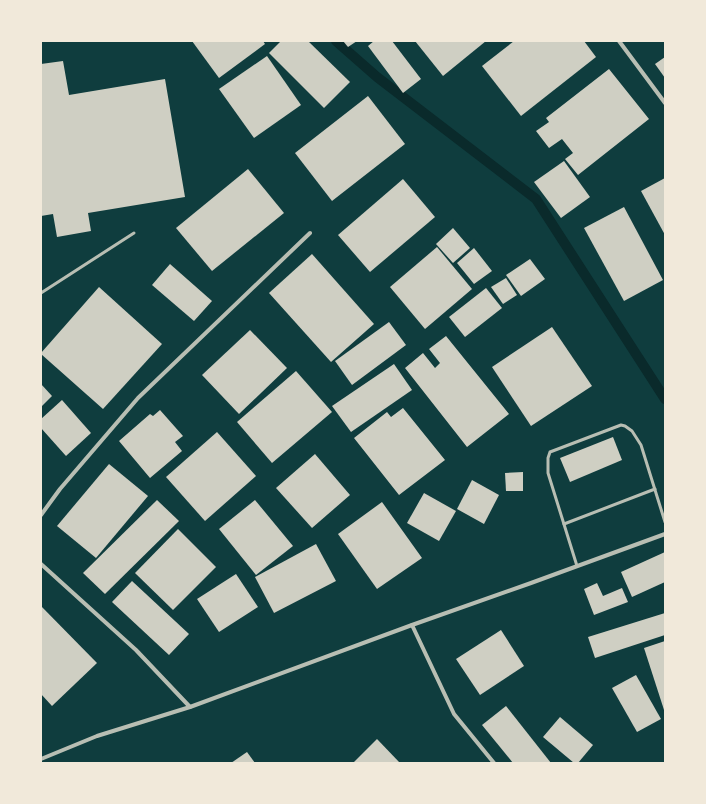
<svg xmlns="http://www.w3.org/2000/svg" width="706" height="804" font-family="Lato,sans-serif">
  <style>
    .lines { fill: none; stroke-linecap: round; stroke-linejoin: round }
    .stream { stroke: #0a2a2b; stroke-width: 10 }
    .building { fill: #cfcfc3 }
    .service { stroke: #b8beb3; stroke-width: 3 }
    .minor { stroke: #b8beb3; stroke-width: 4 }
  </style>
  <rect width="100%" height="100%" fill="#0f3d3e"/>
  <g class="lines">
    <polyline class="stream" points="336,41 377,77 536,199 665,399"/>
  </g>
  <g class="building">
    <polygon points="192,41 263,41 265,44 219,78"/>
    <polygon points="281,41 308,41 350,82 324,108 269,53"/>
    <polygon points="343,41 357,41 348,47"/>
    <polygon points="374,41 392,41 421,79 403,93 368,46"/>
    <polygon points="415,41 486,41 443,76"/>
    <polygon points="514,41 584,41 596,57 521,116 482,66"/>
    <polygon points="267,56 301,105 254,138 219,89"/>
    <polygon points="665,57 665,78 655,64"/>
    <polygon points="63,61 69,95 165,79 185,197 88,213 91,231 57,237 53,214 41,216 41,64"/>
    <polygon points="609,69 649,119 578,175 565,159 573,153 562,139 549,148 536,131 549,122 546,118"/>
    <polygon points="368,96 405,144 332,201 295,153"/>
    <polygon points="564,161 590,197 561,218 534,182"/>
    <polygon points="248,169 284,213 212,271 176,228"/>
    <polygon points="665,178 665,235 641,191"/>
    <polygon points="403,179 435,217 370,272 338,235"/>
    <polygon points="624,207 663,280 624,301 584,228"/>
    <polygon points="453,228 470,248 453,263 436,244"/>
    <polygon points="437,247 472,289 425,329 390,287"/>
    <polygon points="474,248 492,271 474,284 457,263"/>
    <polygon points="312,254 374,324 331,362 269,293"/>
    <polygon points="530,259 545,279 521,296 506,275"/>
    <polygon points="170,264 212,301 194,321 152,285"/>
    <polygon points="506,278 517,295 503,304 491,287"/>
    <polygon points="99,287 162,344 103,409 41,354 41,353"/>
    <polygon points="486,288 502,308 465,337 449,317"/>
    <polygon points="389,322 406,345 352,385 335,361"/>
    <polygon points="552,327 592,386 531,426 492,367"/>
    <polygon points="250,330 287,368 239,414 202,375"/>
    <polygon points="446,336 509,414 467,447 405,368 423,353 435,368 440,363 429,349"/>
    <polygon points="394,364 412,390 351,432 332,406"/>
    <polygon points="296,371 332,412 272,463 237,422"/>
    <polygon points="41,384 52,396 41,407"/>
    <polygon points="62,400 91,433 66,456 41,428 41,419"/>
    <polygon points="403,408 445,460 399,495 354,438 387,412 391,417"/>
    <polygon points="160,410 183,436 175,442 182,451 150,478 119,441 150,414 153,416"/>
    <polygon points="217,432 256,476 205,521 166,477"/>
    <polygon points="613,437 622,460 570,482 560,458"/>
    <polygon points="315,454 350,495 312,528 276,488"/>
    <polygon points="109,464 148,496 96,558 57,526"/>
    <polygon points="523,472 523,491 506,491 505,473"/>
    <polygon points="472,480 499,495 484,524 457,509"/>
    <polygon points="424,493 456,511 439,541 407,523"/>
    <polygon points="157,500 179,521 105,594 83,573"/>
    <polygon points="255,500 293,546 256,575 219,529"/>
    <polygon points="382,502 422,558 377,589 338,534"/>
    <polygon points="178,529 216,567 173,610 135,573"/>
    <polygon points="316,544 336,581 274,613 255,577"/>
    <polygon points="665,552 665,582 632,597 621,572"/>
    <polygon points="236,574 258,607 219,632 197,599"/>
    <polygon points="132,581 189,634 169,655 112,602"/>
    <polygon points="597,583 603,596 622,588 628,602 594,615 584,589"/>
    <polygon points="41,606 97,663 52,706 41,694"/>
    <polygon points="665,613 665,635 595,658 588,637"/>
    <polygon points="501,630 524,666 480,695 456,659"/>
    <polygon points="665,641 665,713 644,648"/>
    <polygon points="636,675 661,719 637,732 612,688"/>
    <polygon points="506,706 551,763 513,763 482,725"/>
    <polygon points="560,717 593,745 578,763 574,763 543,737"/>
    <polygon points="377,739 400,763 353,763"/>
    <polygon points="247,752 255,763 231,763"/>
  </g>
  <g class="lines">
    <g class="service">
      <polyline points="41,293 134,233"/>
      <polyline points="564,524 655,489"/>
      <polyline points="577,566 548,473 548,458 550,452 621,425 625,426 632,431 641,445 665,522"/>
    </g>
    <g class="minor">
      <polyline points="619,41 665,103"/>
      <polyline points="41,515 60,489 138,398 310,233"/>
      <polyline points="41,564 136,650 190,707"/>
      <polyline points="412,625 454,714 494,763"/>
      <polyline points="41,759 97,736 190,707 412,625 531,583 665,534"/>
    </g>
  </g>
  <rect width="706" height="804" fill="none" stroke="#f1e9da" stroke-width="84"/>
</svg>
